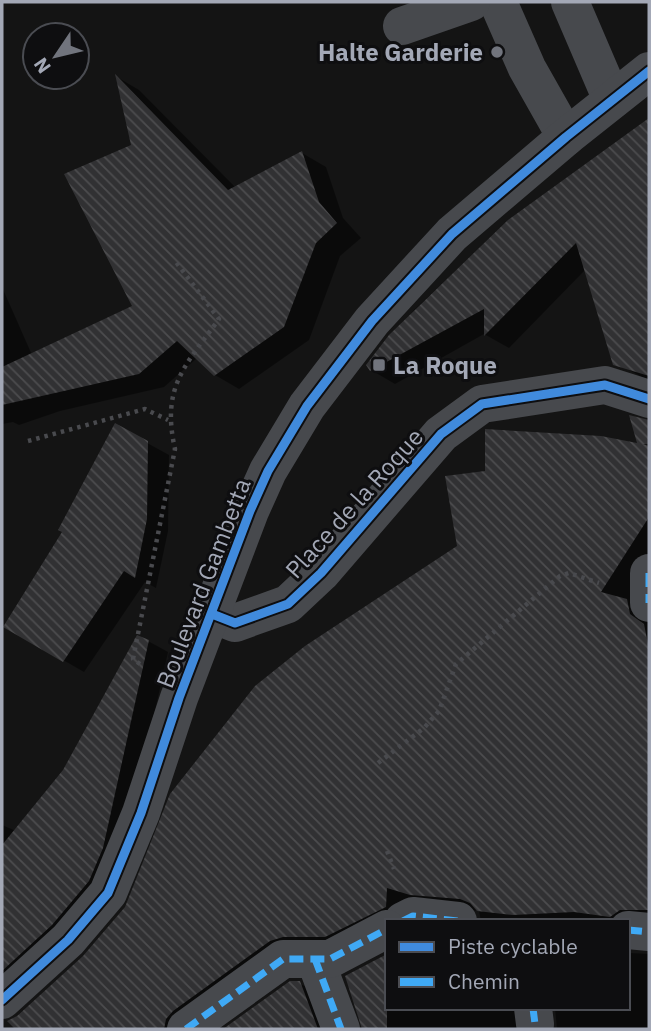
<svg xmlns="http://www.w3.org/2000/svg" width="651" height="1031" font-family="'IBM Plex Sans',sans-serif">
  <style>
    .shadow { fill: #0007 }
    .building { fill: url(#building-back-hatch) }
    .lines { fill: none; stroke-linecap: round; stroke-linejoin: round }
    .path { stroke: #494a4e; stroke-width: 4.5; stroke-dasharray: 3.5 5; stroke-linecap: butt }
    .minor { stroke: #47494d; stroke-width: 38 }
    .quiet { stroke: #3fa9f5; stroke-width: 7; stroke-dasharray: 14 7; stroke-linecap: butt }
    .cycleway-casing { stroke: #0e0e10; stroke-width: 13 }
    .cycleway { stroke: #408adc; stroke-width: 9 }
    .poi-dot { fill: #71747d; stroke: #0e0e10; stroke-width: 2.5 }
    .labels { text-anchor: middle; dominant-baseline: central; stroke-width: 6; stroke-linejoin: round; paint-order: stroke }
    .poi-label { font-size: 24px; font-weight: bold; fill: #a3a8b6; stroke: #0e0e10; text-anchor: end }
    .street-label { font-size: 24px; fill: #a3a8b6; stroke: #0e0e10 }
  </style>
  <defs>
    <pattern id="building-back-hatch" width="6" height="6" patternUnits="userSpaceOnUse" patternTransform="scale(1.75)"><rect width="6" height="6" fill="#313133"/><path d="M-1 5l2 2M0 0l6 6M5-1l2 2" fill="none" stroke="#4c4c4e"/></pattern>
  </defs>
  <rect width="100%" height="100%" fill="#141414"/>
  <g class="shadow">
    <polygon points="117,77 139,90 236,188 302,153 326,167 343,218 361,238 340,256 309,340 239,389 215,375 197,358 164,387 60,411 19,425 13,422 2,424 2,287 32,355 134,307 133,146"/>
    <polygon points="649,122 649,381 622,366 586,269 509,348 484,334 395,384 371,370 368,365 414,310 509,221"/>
    <polygon points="116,426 169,455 168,531 156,588 145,582 84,672 6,627 64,532"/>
    <polygon points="643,455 649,459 649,922 629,941 630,953 649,954 649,1029 557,1029 555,1008 628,1008 628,921 481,921 479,911 439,906 307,949 192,1029 17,1029 10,1022"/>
    <polygon points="148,641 168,652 122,860 2,1003 2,825 16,831 64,771"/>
    <polygon points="387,954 387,1008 539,1008 535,1029 364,1029 347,977"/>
    <polygon points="291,983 299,983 322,996 336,1029 226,1029"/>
  </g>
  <g class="building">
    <polygon points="115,74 228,190 302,151 319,202 337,223 316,243 284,327 214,376 177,341 139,374 2,405 2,367 132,306 64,174 131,145"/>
    <polygon points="649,118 649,376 613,365 576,243 484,336 484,309 370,371 366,365 389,335 508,220"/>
    <polygon points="629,415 649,420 649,444 643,444 649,446 649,517 601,592 627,599 630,614 644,624 649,649 649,910 620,910 610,917 574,912 513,915 477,911 470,903 460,899 410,895 387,888 386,907 325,937 283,937 270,941 173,1011 166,1019 164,1029 15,1029 7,1021 17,1016 83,956 125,907 170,794 255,686 305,646 457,546 445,476 485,471 485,429 601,436 637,443"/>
    <polygon points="115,423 148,441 147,519 135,578 124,571 63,662 3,627 62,532 58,530"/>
    <polygon points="137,635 149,640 103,848 89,881 52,925 2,971 2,845 63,770"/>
    <polygon points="387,954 387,1029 362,1029 345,976"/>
    <polygon points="290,981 300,981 318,1029 223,1029"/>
  </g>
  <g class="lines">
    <g class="path">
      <polyline points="28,441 145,409 168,420"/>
      <path d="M140,664L133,659L175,449C161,387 185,366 219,319L176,262"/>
      <polyline points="378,763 424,728 439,711 456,664 560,576 569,573 599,583"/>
      <polyline points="387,851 394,869"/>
    </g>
    <g class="minor">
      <polyline points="498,2 527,68 566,137"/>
      <polyline points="570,2 612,100"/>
      <polyline points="402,26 471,2"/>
      <polyline points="649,573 649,603"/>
      <polyline points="212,614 235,623 288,604 321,573 441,434 482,404 605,385 649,399"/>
      <polyline points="403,921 413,916 458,921"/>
      <polyline points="628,930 649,932"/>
      <polyline points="315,959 341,1029"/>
      <polyline points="2,1000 68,940 108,893 141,813 179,698 250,511 268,471 307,406 372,321 452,234 566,137 649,71"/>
      <polyline points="533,1008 535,1024"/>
      <polyline points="186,1029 283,959 330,959 387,929"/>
    </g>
    <g class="quiet">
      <polyline points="649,573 649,603"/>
      <polyline points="403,921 413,916 458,921"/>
      <polyline points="628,930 649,932"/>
      <polyline points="315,959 341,1029"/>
      <polyline points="533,1008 535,1024"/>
      <polyline points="186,1029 283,959 330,959 387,929"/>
    </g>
    <defs>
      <g id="cycleway">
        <polyline points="212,614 235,623 288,604 321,573 441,434 482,404 605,385 649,399"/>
        <polyline points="2,1000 68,940 108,893 141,813 179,698 250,511 268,471 307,406 372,321 452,234 566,137 649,71"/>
      </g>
    </defs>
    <use href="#cycleway" class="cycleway-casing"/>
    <use href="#cycleway" class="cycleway"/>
  </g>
  <g class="poi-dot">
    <circle cx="497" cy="52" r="7"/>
    <rect x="372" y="358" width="14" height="14" rx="3.5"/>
  </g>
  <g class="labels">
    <g class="poi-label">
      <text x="483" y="52">Halte Garderie</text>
      <text x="393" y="365" text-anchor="start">La Roque</text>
    </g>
    <g class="street-label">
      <text transform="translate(354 503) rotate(-48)">Place de la Roque</text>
      <text transform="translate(203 583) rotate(-69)">Boulevard Gambetta</text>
    </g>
  </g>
  <rect width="651" height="1031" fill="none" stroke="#a3a8b6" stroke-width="7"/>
  <rect x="385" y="919" width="245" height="91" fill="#0e0e10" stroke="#4a4c52" stroke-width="2"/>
  <rect x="399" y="942" width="35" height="10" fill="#408adc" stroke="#4a4c52" stroke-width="2"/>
  <text x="448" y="954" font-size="21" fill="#a3a8b6">Piste cyclable</text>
  <rect x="399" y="977" width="35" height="10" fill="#3fa9f5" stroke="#4a4c52" stroke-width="2"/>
  <text x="448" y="989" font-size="21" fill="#a3a8b6">Chemin</text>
  <g transform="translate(56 56) rotate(235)"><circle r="33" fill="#0e0e10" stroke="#4a4c52" stroke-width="2"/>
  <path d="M0-5L12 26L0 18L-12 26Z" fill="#71747d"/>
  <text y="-10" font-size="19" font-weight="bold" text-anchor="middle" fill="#a3a8b6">N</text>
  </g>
</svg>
